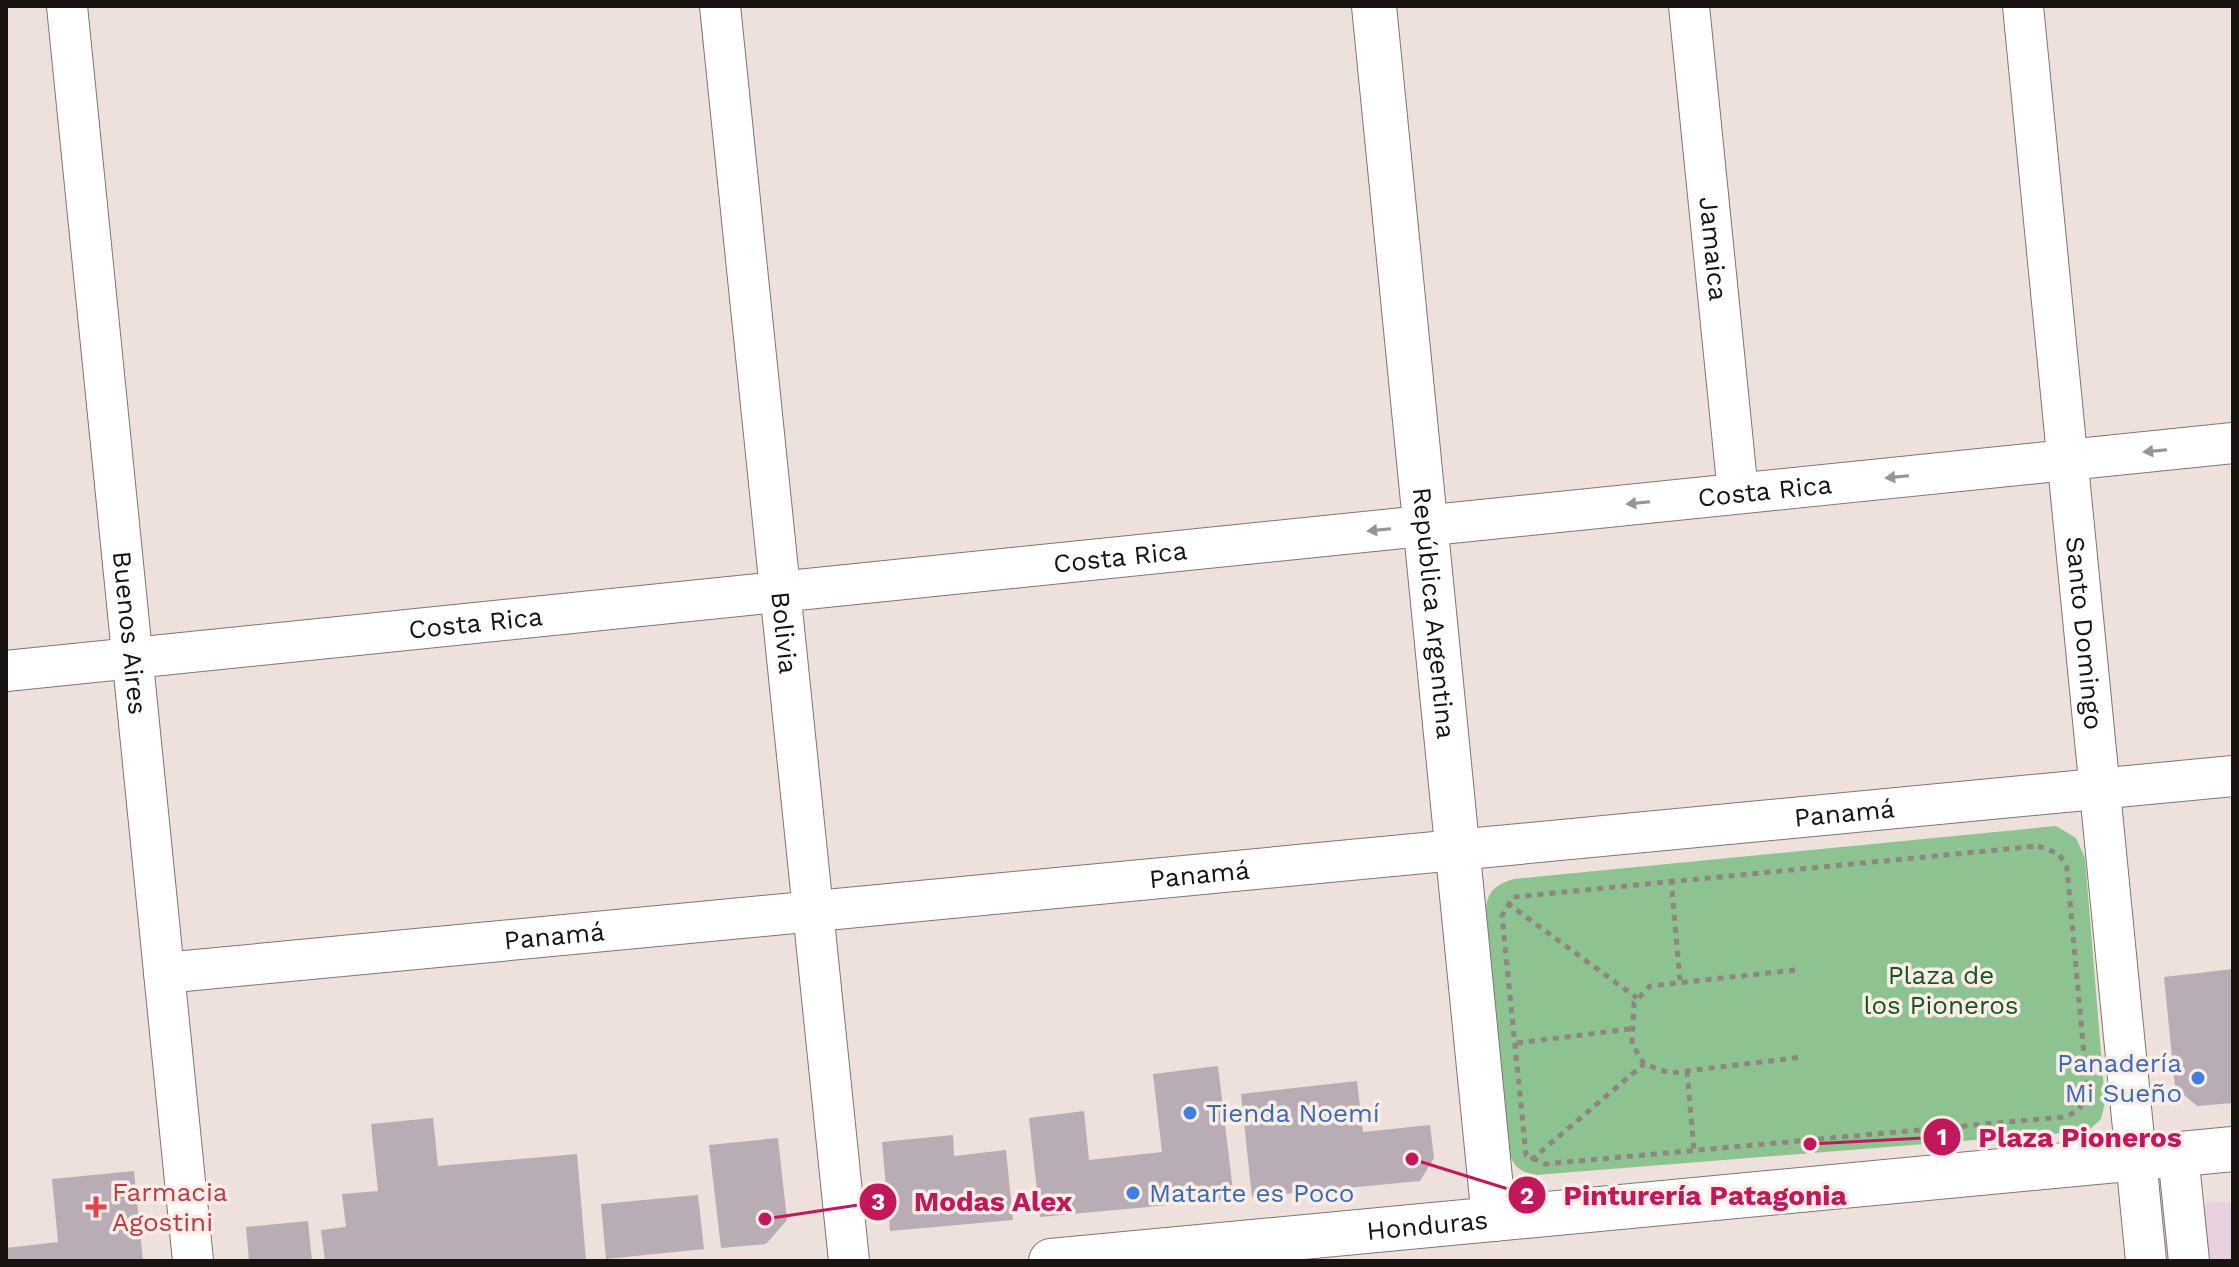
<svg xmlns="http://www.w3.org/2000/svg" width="2239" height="1267" font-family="'Work Sans',sans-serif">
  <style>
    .education { fill: #e8d2df }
    .green { fill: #8dc390 }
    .building { fill: #b8acb5 }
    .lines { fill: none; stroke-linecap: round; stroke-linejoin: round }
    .street-casing { stroke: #827570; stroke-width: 42 }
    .secondary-casing { stroke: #827570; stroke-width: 46 }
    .path { stroke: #8f8581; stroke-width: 5; stroke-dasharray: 6 6; stroke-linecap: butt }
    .street { stroke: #fff; stroke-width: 40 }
    .secondary { stroke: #fff; stroke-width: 44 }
    .oneway { fill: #979594 }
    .shop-dot { fill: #3f7fe0; stroke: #fcede7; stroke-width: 3 }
    .health-dot { fill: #e0444e; stroke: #fcede7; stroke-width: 3 }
    .labels { text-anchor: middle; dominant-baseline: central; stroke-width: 7; stroke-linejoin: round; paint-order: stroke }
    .street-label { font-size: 26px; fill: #181311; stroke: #fcede7 }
    .park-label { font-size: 26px; fill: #165621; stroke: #fcede7 }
    .shop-label { font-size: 26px; fill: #366cbe; stroke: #fcede7; text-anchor: start }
    .health-label { font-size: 26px; fill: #be3a42; stroke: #fcede7; text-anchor: start }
    .leader { fill: none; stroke: #c2185b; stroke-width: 3 }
    .callout-dot { fill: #c2185b; stroke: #fcede7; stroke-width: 3 }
    .mark-label { font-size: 24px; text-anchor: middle; font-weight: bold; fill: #fff }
    .callout-label { font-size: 28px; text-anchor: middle; font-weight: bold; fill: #c2185b; stroke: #fcede7; stroke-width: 7; stroke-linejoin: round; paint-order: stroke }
  </style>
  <rect width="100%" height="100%" fill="#eee0da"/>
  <polygon class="education" points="2233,1201 2233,1261 2197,1261 2193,1225 2206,1203"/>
  <path class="green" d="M2056,826L2076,838L2085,858L2105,1102L2101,1119L2088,1131L1536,1175C1519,1172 1512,1165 1508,1149L1486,908C1488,890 1497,884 1514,879Z"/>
  <g class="building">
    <polygon points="2233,969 2233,1103 2197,1106 2175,1087 2164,977"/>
    <polygon points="1218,1066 1234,1199 1040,1217 1029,1118 1084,1111 1089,1160 1162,1152 1153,1074"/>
    <polygon points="1357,1081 1363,1132 1430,1125 1434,1158 1420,1181 1252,1197 1241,1094"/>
    <polygon points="433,1118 438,1166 577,1154 586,1261 325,1261 321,1230 346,1227 342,1194 378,1191 371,1124"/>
    <polygon points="953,1135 954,1156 1006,1150 1013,1220 890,1231 882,1142"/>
    <polygon points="778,1138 787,1220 766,1244 721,1248 709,1145"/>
    <polygon points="134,1171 143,1261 6,1261 6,1248 58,1242 52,1179"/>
    <polygon points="698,1195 704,1249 606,1259 601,1204"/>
    <polygon points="308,1221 312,1261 249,1261 246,1227"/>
  </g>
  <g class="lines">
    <defs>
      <g id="street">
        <path id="s1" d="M67,6L193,1261"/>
        <path id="s2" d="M720,6L849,1261"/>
        <path id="s3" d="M1689,6L1738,493"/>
        <path id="s4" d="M2023,6L2146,1261"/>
        <path id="s5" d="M6,671L2233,443"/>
        <path id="s6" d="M164,973L2233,776"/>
        <polyline points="2178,1154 2189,1261"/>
      </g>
      <g id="secondary">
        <path id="s7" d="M1374,6L1494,1219"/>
        <path id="s8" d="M1051,1261L2233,1149"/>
      </g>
    </defs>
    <use href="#street" class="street-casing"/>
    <use href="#secondary" class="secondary-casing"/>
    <g class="path">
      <path d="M2038,846L2059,854L2067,868L2087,1088C2086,1104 2078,1113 2063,1117L1545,1164L1526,1155L1502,916L1513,897Z"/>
      <polyline points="1671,879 1680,980"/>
      <polyline points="1507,903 1637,998"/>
      <polyline points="1795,970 1650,986 1634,1003 1632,1044 1644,1064 1670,1073 1803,1057"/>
      <polyline points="1517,1043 1631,1029"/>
      <polyline points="1687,1071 1694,1150"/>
      <polyline points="1531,1160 1644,1064"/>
    </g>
    <use href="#street" class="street"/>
    <use href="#secondary" class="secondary"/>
  </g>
  <defs><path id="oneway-solid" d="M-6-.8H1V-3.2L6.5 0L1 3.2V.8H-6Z" transform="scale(2)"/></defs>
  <g class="oneway">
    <use href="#oneway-solid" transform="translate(2155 451) rotate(174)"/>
    <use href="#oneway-solid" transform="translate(1897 477) rotate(174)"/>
    <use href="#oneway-solid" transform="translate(1638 503) rotate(174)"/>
    <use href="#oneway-solid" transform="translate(1379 530) rotate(174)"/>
  </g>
  <g class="shop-dot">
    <circle cx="2198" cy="1078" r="8"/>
    <circle cx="1190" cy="1113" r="8"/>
    <circle cx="1133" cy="1193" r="8"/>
  </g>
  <path class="health-dot" d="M92 1195h8v8h8v8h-8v8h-8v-8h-8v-8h8z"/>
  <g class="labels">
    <g class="street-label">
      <text stroke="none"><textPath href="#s3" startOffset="244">Jamaica</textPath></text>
      <text stroke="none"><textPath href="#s5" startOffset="1768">Costa Rica</textPath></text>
      <text stroke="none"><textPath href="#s5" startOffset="1120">Costa Rica</textPath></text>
      <text stroke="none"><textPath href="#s7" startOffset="610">República Argentina</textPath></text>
      <text stroke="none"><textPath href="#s5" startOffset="472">Costa Rica</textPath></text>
      <text stroke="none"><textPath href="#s2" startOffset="630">Bolivia</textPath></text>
      <text stroke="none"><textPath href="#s1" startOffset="630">Buenos Aires</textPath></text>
      <text stroke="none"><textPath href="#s4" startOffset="630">Santo Domingo</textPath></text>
      <text stroke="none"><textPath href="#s6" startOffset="1688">Panamá</textPath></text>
      <text stroke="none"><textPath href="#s6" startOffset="1040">Panamá</textPath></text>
      <text stroke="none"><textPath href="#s6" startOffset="392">Panamá</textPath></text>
      <text stroke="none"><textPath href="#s8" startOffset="378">Honduras</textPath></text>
    </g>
    <g class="park-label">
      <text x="1941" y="975">Plaza de<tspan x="1941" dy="30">los Pioneros</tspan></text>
    </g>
    <g class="shop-label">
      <text x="2182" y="1063" text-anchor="end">Panadería<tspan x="2182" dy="30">Mi Sueño</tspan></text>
      <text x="1206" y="1113">Tienda Noemí</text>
      <text x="1149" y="1193">Matarte es Poco</text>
    </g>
    <g class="health-label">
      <text x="112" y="1192">Farmacia<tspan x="112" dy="30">Agostini</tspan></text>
    </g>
  </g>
  <path class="leader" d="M1810 1144L1942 1137M1412 1159L1527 1195M765 1219L878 1202"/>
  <g class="callout-dot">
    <circle cx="1810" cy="1144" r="8"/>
    <circle cx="1412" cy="1159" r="8"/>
    <circle cx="765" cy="1219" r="8"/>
    <circle cx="1942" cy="1137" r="20"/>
    <circle cx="1527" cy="1195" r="20"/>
    <circle cx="878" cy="1202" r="20"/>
  </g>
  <g class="mark-label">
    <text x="1942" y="1145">1</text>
    <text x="1527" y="1204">2</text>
    <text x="878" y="1210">3</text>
  </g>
  <g class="callout-label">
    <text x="2080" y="1147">Plaza Pioneros</text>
    <text x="1705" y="1205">Pinturería Patagonia</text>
    <text x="993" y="1211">Modas Alex</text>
  </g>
  <rect width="2239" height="1267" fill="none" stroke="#181311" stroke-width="16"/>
</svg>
